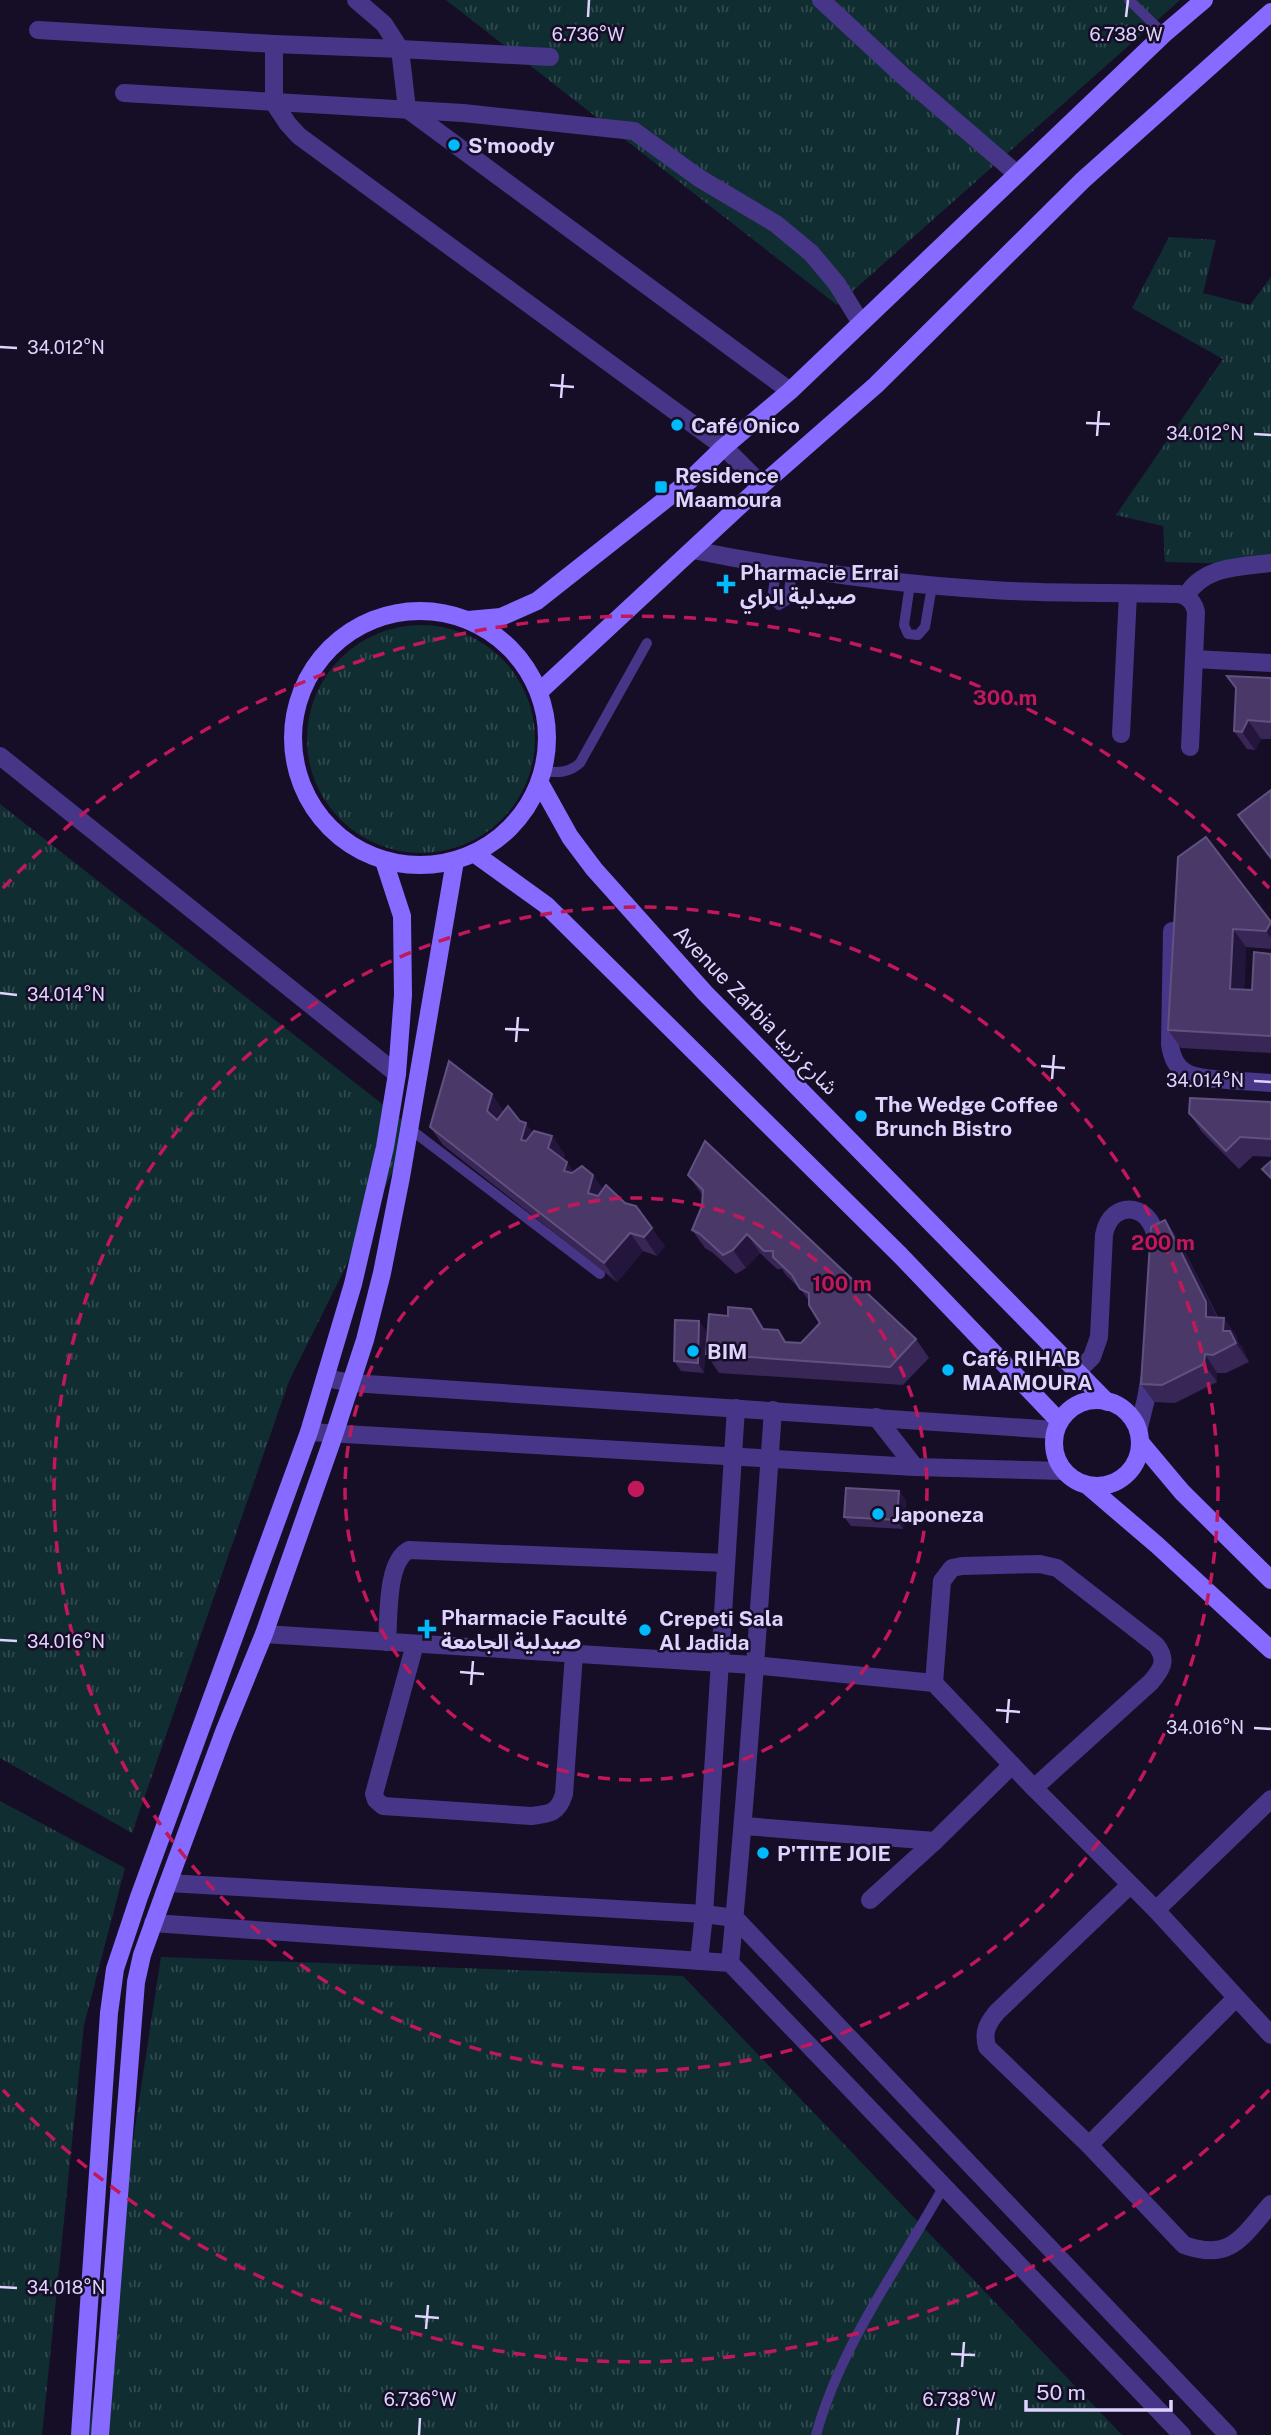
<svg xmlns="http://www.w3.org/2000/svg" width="1271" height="2435" font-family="'Public Sans','Noto Sans Arabic',sans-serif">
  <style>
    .grass { fill: url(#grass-tufts) }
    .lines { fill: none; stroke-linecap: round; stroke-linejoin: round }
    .service { stroke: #473688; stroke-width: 10 }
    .minor { stroke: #473688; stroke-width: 18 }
    .tertiary { stroke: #473688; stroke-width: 18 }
    .secondary { stroke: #876aff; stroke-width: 18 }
    .wall { fill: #382656 }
    .shaded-wall { fill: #23153b }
    .building { fill: #4a3968; stroke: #615180; stroke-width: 2 }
    .ticks { fill: none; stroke: #e0d3ff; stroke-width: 2.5 }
    .ring { fill: none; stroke: #c2185b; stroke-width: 3.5; stroke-dasharray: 12 9 }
    .poi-dot { fill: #00bafe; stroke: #160e27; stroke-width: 2.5 }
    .labels { text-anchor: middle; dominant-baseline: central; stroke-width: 5; stroke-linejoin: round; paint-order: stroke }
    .poi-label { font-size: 21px; font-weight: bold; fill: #e0d3ff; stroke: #160e27; text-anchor: start }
    .street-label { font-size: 21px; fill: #e0d3ff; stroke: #160e27 }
    .ticks-label { font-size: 18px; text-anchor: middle; fill: #e0d3ff; stroke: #160e27; stroke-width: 5; stroke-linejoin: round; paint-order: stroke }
    .centre { fill: #c2185b; stroke: #160e27; stroke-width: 3.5 }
    .ring-label { font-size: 21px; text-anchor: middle; font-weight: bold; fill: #c2185b; stroke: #160e27; stroke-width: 5; stroke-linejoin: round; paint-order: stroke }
  </style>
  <defs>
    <pattern id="grass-tufts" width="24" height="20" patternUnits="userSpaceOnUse" patternTransform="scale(1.75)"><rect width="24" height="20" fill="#102d31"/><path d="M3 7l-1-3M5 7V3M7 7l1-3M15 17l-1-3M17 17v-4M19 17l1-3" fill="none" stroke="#324b50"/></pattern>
  </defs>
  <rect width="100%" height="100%" fill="#160e27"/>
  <g class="grass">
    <polygon points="446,0 1180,0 837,305"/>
    <polygon points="1169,237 1216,240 1203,293 1250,305 1271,277 1271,565 1165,562 1163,526 1116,515 1223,359 1132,308"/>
    <circle cx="421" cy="739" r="114"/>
    <polygon points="0,804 414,1129 289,1381 132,1833 0,1758"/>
    <polygon points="0,1801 125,1868 84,2025 42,2435 0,2435"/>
    <polygon points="161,1957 683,1976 1122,2435 88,2435"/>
  </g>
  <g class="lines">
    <g class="service">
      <polyline points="1129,0 1164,34"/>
      <polyline points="777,566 772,598 779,605 787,600 793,569"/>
      <polyline points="910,584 904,625 908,634 918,635 925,627 932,586"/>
      <path d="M543,771C558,773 569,773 580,763L647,643"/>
      <polyline points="410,1129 600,1274"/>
      <path d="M816,2435C841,2344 899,2267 944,2186"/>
    </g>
    <g class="minor">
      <polyline points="356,0 384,24 400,49 550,57"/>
      <polyline points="821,0 902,75 1017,174"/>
      <polyline points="38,30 274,44 400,49 407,109 790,391"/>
      <polyline points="274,44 274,103 288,124 299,136 724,447 762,485"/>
      <polyline points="124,93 463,113 634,131 699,178 776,224 811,253 837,284 861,323"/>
      <path d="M693,550C792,570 892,584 993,590C1055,594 1117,592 1179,594C1189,597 1194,602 1196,612L1190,747"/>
      <path d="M1186,596C1203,566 1240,567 1271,563"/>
      <polyline points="1194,659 1271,663"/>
      <polyline points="1121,734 1128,594"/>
      <path d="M1172,931L1170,1044C1174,1079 1199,1078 1227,1080C1242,1081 1256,1082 1271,1083"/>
      <path d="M1078,1371L1092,1357L1099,1337L1104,1235C1111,1196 1158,1203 1156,1247"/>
      <polyline points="325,1378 352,1383 1055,1430"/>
      <polyline points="876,1417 915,1467"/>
      <polyline points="1138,1431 1146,1399 1151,1369"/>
      <polyline points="309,1432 915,1467 1063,1471"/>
      <polyline points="264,1634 753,1665 934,1683 1034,1788 1156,1910 1271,2035"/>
      <path d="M387,1642C389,1618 386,1561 409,1550L725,1563"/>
      <path d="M415,1644L374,1794L376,1800L383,1806L531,1816C549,1814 558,1814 564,1794L574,1654"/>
      <path d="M934,1683L942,1581L952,1568L962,1566L1040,1564L1057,1568L1156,1645C1168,1660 1162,1669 1151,1682L1034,1788"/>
      <polyline points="744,1826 935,1841 1012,1765"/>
      <polyline points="168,1883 704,1914 735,1918 1228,2435"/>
      <path d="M1130,1885L997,2012C987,2024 983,2032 987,2047L1089,2145L1184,2245C1232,2262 1242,2236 1271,2204"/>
      <polyline points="870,1900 935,1841"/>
      <polyline points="1156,1910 1271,1799"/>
      <polyline points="153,1923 730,1963 1182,2435"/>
      <polyline points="699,1961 704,1914 736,1408"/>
      <path d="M730,1963C748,1779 760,1595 773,1410"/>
      <polyline points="1089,2145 1236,1998"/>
    </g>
    <polyline class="tertiary" points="0,756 397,1074"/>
    <g class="secondary">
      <circle cx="420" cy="738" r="127"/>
      <polyline points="468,620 501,617 537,601 689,481 724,447 790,391 1164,34 1204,0"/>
      <polyline points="539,692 762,485 876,385 1083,180 1271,12"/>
      <polyline points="540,783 570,837 594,869 705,993 1107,1402"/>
      <polyline points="475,854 546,905 900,1255 1059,1421"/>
      <circle cx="1097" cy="1443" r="43"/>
      <polyline points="1140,1442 1182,1492 1271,1580"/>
      <polyline points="1088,1486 1157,1545 1271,1650"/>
      <polyline points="80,2435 109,2013 115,1969 139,1897 309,1432 353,1284 385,1147 397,1074 403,995 402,916 384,861"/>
      <polyline points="100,2435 136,1982 142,1955 168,1883 224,1732 264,1634 334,1435 365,1340 382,1273 401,1177 455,861"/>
    </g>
  </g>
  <g class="wall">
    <polygon points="1271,678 1271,739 1261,739 1255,750 1247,749 1234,731"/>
    <polygon points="1206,837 1271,923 1271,949 1246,947 1244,990 1252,990 1271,954 1271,1053 1181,1048 1168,1030"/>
    <polygon points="1271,1102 1271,1157 1253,1156 1239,1169 1202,1132 1189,1113"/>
    <polygon points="504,1111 520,1121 533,1133 552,1136 565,1155 563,1159 574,1172 603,1189 665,1246 657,1256 643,1251 617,1282 443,1145 430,1127"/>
    <polygon points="688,1175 916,1339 929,1358 903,1385 719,1373 706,1354 765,1329 778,1330 786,1342 801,1343 820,1323 809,1301 802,1291 786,1275 782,1269 777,1269 760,1253 746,1268 736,1274 713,1253 705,1248 692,1230 702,1206 703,1196"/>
    <polygon points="1178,1238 1218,1317 1237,1336 1237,1340 1243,1349 1249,1362 1226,1373 1217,1373 1217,1382 1175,1403 1154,1402 1141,1384"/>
    <polygon points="699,1321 706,1331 704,1373 681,1371 674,1361"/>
    <polygon points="899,1491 906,1501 903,1529 851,1526 844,1517"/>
  </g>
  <g class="shaded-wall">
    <polygon points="1248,720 1261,739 1255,750 1242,732"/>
    <polygon points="1271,922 1271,938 1266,931"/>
    <polygon points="1233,929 1246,947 1243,1007 1230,989"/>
    <polygon points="492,1094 505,1113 500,1130 487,1111"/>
    <polygon points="526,1123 539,1141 534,1158 521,1140"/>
    <polygon points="552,1136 565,1155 561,1167 548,1148"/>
    <polygon points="567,1162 580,1180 564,1171"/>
    <polygon points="593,1175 606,1193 600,1211 588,1193"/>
    <polygon points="1165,1220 1178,1238 1219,1321 1206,1317"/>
    <polygon points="652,1228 665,1246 657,1256 644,1237"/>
    <polygon points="630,1233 643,1251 617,1282 604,1263"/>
    <polygon points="747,1234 760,1253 746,1268 733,1250"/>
    <polygon points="1224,1318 1237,1336 1237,1340 1243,1349 1249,1362 1236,1343 1223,1331"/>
    <polygon points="699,1321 706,1331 704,1373 698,1363"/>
    <polygon points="1205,1354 1217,1373 1217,1382 1204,1364"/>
    <polygon points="899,1491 906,1501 903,1529 897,1520"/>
  </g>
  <g class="building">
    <polygon points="1227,676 1271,678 1271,722 1248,720 1242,732 1234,731 1236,688"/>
    <polygon points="1271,790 1271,858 1238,815"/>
    <polygon points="1206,837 1271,922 1266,931 1233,929 1230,989 1252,990 1254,952 1271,954 1271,1036 1168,1030 1178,857"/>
    <polygon points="449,1061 492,1094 487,1111 497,1120 508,1106 520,1121 526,1123 521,1140 526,1141 534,1131 552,1136 548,1148 567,1162 564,1171 572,1173 582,1166 593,1175 588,1193 598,1196 606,1185 625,1203 636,1206 652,1228 644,1237 630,1233 604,1263 430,1127"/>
    <polygon points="1190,1098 1271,1102 1271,1139 1240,1137 1226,1151 1189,1113"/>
    <polygon points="705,1141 916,1339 890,1367 706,1354 709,1314 728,1316 728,1307 751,1309 763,1329 778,1330 785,1342 801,1343 820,1323 809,1305 809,1293 800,1289 792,1275 773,1257 773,1251 764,1251 747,1234 733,1250 723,1255 700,1234 692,1230 702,1206 703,1190 688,1175"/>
    <polygon points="1271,1161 1271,1178 1262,1169"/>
    <polygon points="1165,1220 1206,1302 1206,1317 1224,1318 1223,1331 1230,1331 1236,1343 1213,1355 1205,1354 1204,1364 1162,1385 1141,1384 1151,1227"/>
    <polygon points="675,1320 699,1321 698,1363 674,1361"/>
    <polygon points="846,1488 899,1491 897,1520 844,1517"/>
  </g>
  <path class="ticks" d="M588,17L589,0M1126,17L1128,0M0,347L17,348M550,385L574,387M561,398L563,374M1086,423L1110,424M1254,434L1271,435M1097,436L1099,411M0,993L17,995M505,1029L529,1030M516,1042L518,1017M1041,1066L1065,1068M1052,1079L1054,1055M1254,1081L1271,1082M0,1640L17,1641M460,1672L484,1674M471,1685L473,1661M996,1710L1020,1712M1007,1723L1009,1699M1254,1728L1271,1729M0,2287L17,2288M415,2316L439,2318M426,2329L428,2305M951,2354L975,2355M962,2367L964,2342M419,2435L420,2418M957,2435L959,2418"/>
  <g class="ring">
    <circle cx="636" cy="1489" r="291"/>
    <circle cx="636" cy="1489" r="582"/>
    <path d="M1269 2090A873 873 0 0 1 3 2090M3 888A873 873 0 0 1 1269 888"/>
  </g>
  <g class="poi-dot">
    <circle cx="454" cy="145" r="7"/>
    <circle cx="677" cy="425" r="7"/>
    <rect x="654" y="480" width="14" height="14" rx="3.5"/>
    <path d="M722.5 573.5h7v7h7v7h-7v7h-7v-7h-7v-7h7z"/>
    <circle cx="861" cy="1116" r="7"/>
    <circle cx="693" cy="1351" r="7"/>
    <circle cx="948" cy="1370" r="7"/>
    <circle cx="878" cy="1514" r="7"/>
    <path d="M423.5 1618.5h7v7h7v7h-7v7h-7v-7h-7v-7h7z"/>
    <circle cx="645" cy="1630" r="7"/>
    <circle cx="763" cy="1853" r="7"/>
  </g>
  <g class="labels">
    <g class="poi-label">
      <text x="468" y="145">S'moody</text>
      <text x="691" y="425">Café Onico</text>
      <text x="675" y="475">Residence<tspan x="675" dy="24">Maamoura</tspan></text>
      <text x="740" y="572">Pharmacie Errai<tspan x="740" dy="24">صيدلية الراي</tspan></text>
      <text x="875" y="1104">The Wedge Coffee<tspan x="875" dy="24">Brunch Bistro</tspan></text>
      <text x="707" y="1351">BIM</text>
      <text x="962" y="1358">Café RIHAB<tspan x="962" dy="24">MAAMOURA</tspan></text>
      <text x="892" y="1514">Japoneza</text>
      <text x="441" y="1617">Pharmacie Faculté<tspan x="441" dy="24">صيدلية الجامعة</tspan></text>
      <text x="659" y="1618">Crepeti Sala<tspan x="659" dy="24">Al Jadida</tspan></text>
      <text x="777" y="1853">P'TITE JOIE</text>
    </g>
    <g class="street-label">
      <text transform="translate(756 1010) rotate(46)">Avenue Zarbia شارع زربيا</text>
    </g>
  </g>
  <g class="ticks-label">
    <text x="588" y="41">6.736°W</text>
    <text x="1126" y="41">6.738°W</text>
    <text x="66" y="354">34.012°N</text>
    <text x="1205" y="440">34.012°N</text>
    <text x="66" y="1001">34.014°N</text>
    <text x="1205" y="1087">34.014°N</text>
    <text x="66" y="1648">34.016°N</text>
    <text x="1205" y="1734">34.016°N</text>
    <text x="66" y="2294">34.018°N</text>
    <text x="420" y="2406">6.736°W</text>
    <text x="959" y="2406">6.738°W</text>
  </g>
  <circle cx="636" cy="1489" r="10" class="centre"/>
  <g class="ring-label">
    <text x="1005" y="705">300 m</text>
    <text x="1163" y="1250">200 m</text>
    <text x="842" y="1291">100 m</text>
  </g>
  <path d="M1026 2400v10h145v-10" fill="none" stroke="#e0d3ff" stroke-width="3.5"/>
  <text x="1036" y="2400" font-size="21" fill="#e0d3ff" stroke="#160e27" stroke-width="5" paint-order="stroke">50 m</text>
</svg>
